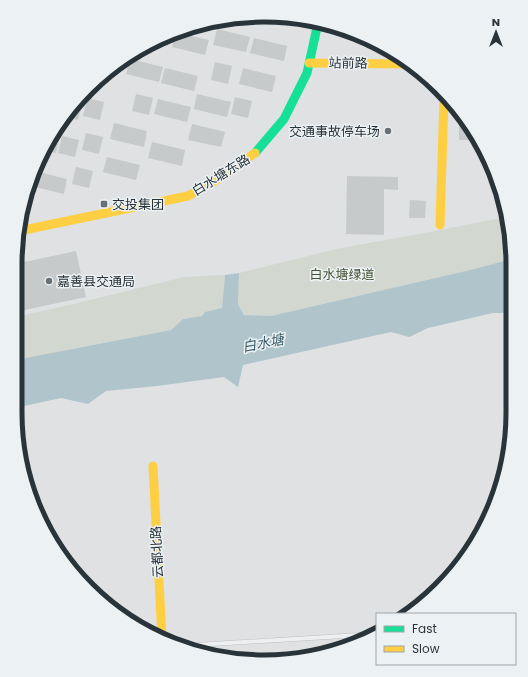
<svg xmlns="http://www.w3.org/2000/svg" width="528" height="677" font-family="Poppins,'Noto Sans SC',sans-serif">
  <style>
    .green { fill: #d2d7cf }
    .water { fill: #b0c5cb }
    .building { fill: #c7cacb }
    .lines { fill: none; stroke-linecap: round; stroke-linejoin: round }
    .lane-casing { stroke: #bdbfc1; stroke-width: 5 }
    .lane { stroke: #eeeff0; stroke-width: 4 }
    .fast { stroke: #16e098; stroke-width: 9 }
    .slow { stroke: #ffcf43; stroke-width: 9 }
    .poi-dot { fill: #687175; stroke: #ecf1f3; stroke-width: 1.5 }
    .labels { text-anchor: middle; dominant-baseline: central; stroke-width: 3; stroke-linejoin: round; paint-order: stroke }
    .street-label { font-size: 13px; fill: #28343a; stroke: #ecf1f3 }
    .poi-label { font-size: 13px; fill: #28343a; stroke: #ecf1f3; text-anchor: start }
    .park-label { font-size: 13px; fill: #455437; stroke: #ecf1f3 }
    .water-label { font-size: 14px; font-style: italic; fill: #375b69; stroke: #ecf1f3 }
    .rim { fill: none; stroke: #28343a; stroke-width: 5 }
  </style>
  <rect width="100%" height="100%" fill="#dfe1e3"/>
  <g class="green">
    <polygon points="506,217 512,247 512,259 470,270 271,316 244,315 238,304 239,273 341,248 425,233"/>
    <polygon points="225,275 222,309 205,312 202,316 183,319 171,330 15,360 15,317 78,303 184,277"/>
  </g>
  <polygon class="water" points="512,259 511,313 493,313 428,328 409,337 391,332 243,365 238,387 224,377 157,386 106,391 88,404 61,398 15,408 15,360 171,330 183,319 202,316 205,312 222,308 225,275 239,273 238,304 244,315 271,316 470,270"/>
  <g class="building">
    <polygon points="264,19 269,20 289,21 288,26"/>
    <polygon points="217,29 250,37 246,52 213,45"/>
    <polygon points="183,34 209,40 205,55 172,47 175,36"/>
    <polygon points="170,38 168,46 155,43"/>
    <polygon points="254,38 287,46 284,61 250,53"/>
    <polygon points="130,59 163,67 159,82 126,74"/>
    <polygon points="215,62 232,66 228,84 211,80"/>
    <polygon points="165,68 198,76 194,91 161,83"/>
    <polygon points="243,68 276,76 272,92 239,84"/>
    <polygon points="109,75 107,82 102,81"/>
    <polygon points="136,94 153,98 149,115 132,111"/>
    <polygon points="197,94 231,102 227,117 194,109"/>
    <polygon points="235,97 252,101 248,118 231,114"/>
    <polygon points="87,98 104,102 100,120 83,116"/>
    <polygon points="158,99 191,107 187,122 154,114"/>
    <polygon points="77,103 82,105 78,120 64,117 67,112"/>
    <polygon points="459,116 480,139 480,140 459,140"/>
    <polygon points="114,123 147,131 144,147 110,139"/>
    <polygon points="192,124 225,132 221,147 188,140"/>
    <polygon points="86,133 103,137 99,154 82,150"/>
    <polygon points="55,135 60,136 56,153 46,151"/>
    <polygon points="62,136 79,140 75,157 58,153"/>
    <polygon points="152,142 185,150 182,166 148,158"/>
    <polygon points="107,157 140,165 136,180 103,172"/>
    <polygon points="76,167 93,171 89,188 72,184"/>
    <polygon points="35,171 67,179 64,194 31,186"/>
    <polygon points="347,176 398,177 398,190 384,189 384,235 346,234"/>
    <polygon points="410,200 426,201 425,218 409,218"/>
    <polygon points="76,251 86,297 15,312 15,264"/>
  </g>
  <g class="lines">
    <defs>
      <polyline id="lane" points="180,646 376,634"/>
    </defs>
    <use href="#lane" class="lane-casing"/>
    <use href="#lane" class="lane"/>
    <polyline class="fast" points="255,153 284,119 307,73 318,23"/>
    <g class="slow">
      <polyline points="309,63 410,64"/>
      <polyline points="440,225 444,98"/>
      <polyline points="19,231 188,196 223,176 255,153"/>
      <polyline points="153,466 162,638"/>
    </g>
  </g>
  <g class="poi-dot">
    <circle cx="388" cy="131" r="4"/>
    <rect x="100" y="200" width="8" height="8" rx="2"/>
    <circle cx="49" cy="281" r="4"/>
  </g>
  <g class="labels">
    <g class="street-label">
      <text transform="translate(348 63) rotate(1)">站前路</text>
      <text transform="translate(221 175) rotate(-32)">白水塘东路</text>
      <text transform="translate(157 552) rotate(-93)">云都北路</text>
    </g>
    <g class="poi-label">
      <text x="380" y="131" text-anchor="end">交通事故停车场</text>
      <text x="112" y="204">交投集团</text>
      <text x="57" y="281">嘉善县交通局</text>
    </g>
    <g class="park-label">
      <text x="342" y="274">白水塘绿道</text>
    </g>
    <g class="water-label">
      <text transform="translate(263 343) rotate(-11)">白水塘</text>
    </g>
  </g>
  <path d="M0 0H528V677H0ZM264 22H264A242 242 0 0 1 506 264V413A242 242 0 0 1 264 655H264A242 242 0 0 1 22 413V264A242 242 0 0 1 264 22Z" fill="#ecf1f3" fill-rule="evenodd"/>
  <path class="rim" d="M264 22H264A242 242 0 0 1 506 264V413A242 242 0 0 1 264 655H264A242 242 0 0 1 22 413V264A242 242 0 0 1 264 22Z"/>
  <rect x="376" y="613" width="140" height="52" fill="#ecf1f3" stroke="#9ea5a9"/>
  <rect x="384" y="626" width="20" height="6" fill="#16e098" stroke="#9ea5a9"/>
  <text x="412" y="633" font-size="12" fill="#28343a">Fast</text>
  <rect x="384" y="646" width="20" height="6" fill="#ffcf43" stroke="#9ea5a9"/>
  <text x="412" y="653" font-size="12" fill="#28343a">Slow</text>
  <g transform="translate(496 32)" stroke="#ecf1f3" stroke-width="3" paint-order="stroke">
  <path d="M0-3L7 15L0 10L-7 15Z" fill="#28343a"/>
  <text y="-6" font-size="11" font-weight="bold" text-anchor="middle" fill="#28343a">N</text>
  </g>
</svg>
